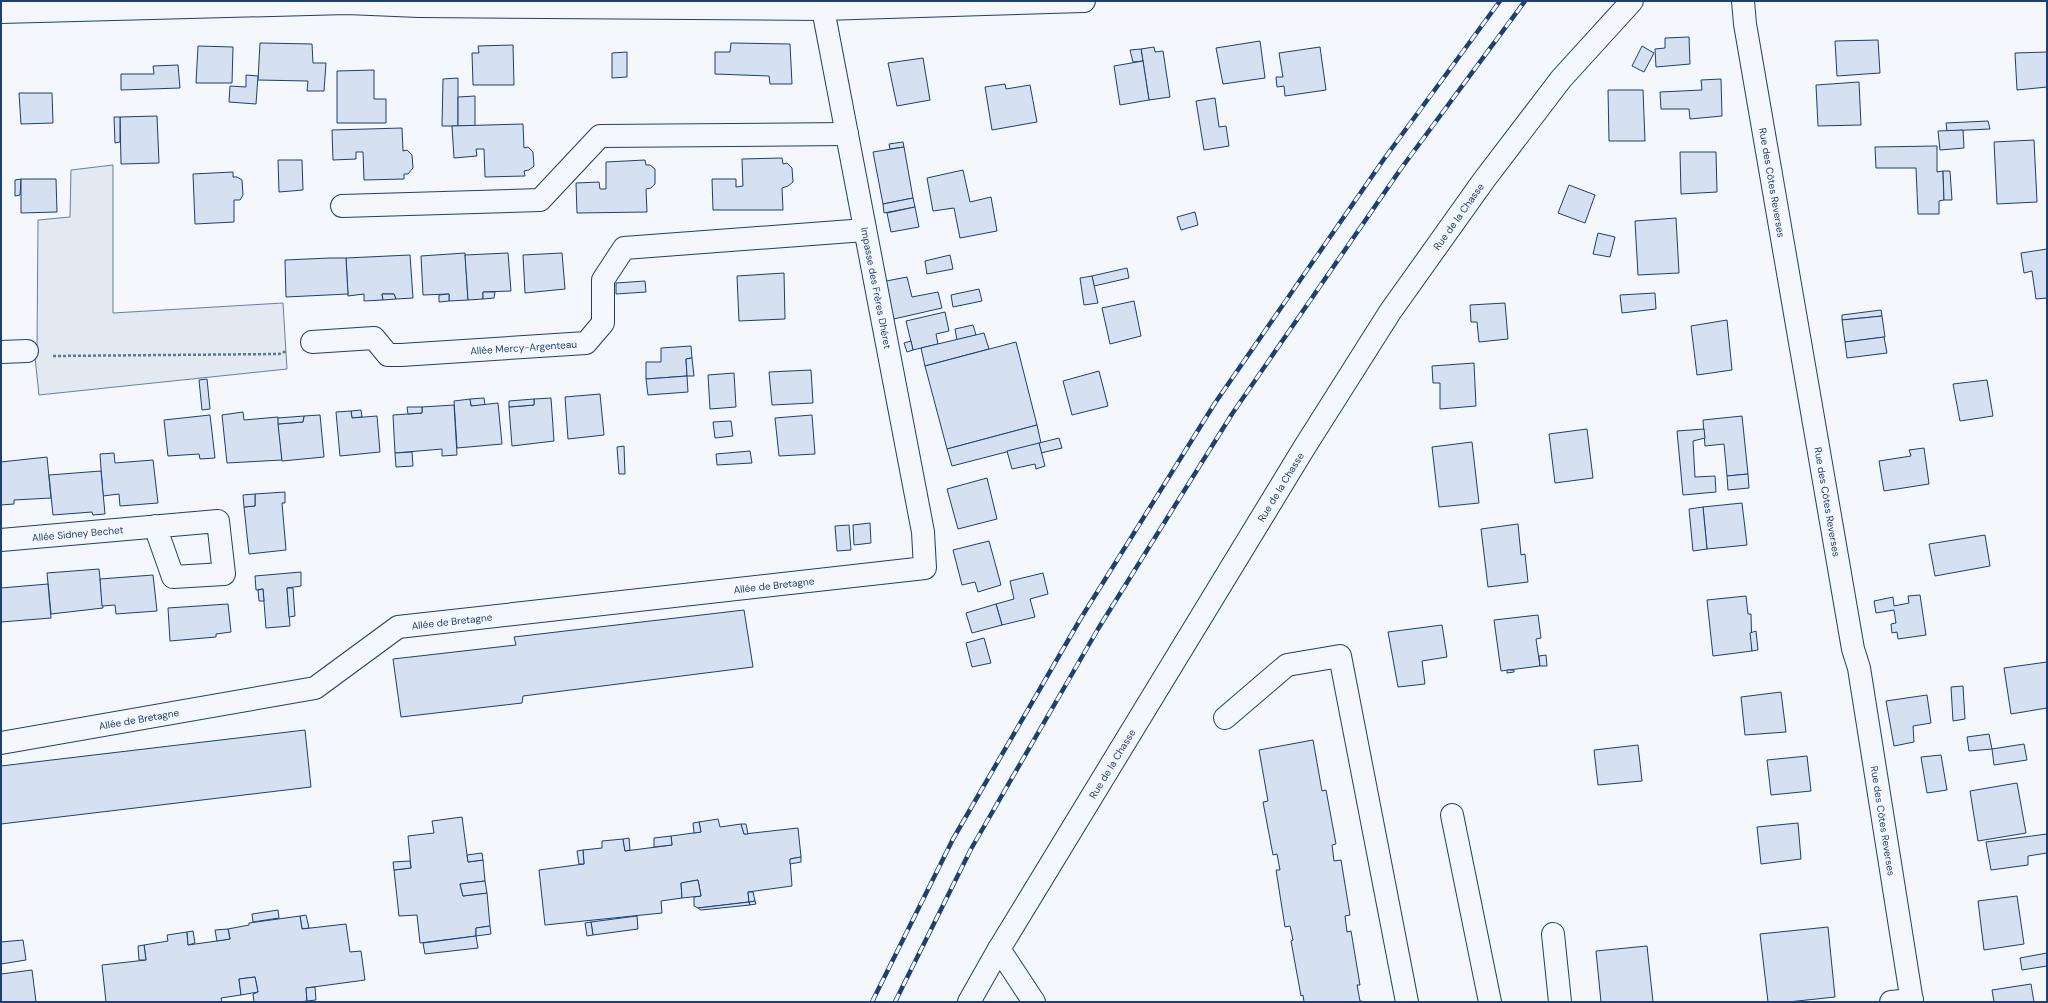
<svg xmlns="http://www.w3.org/2000/svg" width="2048" height="1003" font-family="'DM Sans',sans-serif">
  <style>
    .green { fill: #e3e9f0; stroke: #687fa3 }
    .building { fill: #d5e0f0; stroke: #1d3f73 }
    .lines { fill: none; stroke-linecap: round; stroke-linejoin: round }
    .minor-casing { stroke: #1d3f73; stroke-width: 24 }
    .path { stroke: #5e769c; stroke-width: 2.5; stroke-dasharray: 3 2; stroke-linecap: butt }
    .minor { stroke: #f4f7fb; stroke-width: 22 }
    .rail-casing { stroke: #1d3f73; stroke-width: 4.5 }
    .rail { stroke: #f4f7fb; stroke-width: 3; stroke-dasharray: 9; stroke-linecap: butt }
    .labels { text-anchor: middle; dominant-baseline: central; stroke-width: 3; stroke-linejoin: round; paint-order: stroke }
    .street-label { font-size: 10px; fill: #1d3f73; stroke: #f4f7fb }
  </style>
  <rect width="100%" height="100%" fill="#f4f7fb"/>
  <polygon class="green" points="113,165 113,313 283,303 287,369 39,395 35,357 37,347 38,220 70,217 71,170"/>
  <g class="building">
    <polygon points="1689,37 1690,64 1656,67 1655,49 1665,48 1665,38"/>
    <polygon points="1878,40 1880,73 1837,76 1835,41"/>
    <polygon points="1260,41 1265,78 1223,84 1216,48"/>
    <polygon points="260,43 312,44 313,63 326,63 324,91 307,91 308,81 258,80"/>
    <polygon points="731,43 790,44 792,84 770,84 769,76 715,74 715,52 730,52"/>
    <polygon points="513,45 514,85 473,85 472,53 479,53 478,46"/>
    <polygon points="198,46 233,47 232,83 196,83"/>
    <polygon points="1642,46 1654,53 1644,72 1632,66"/>
    <polygon points="1154,47 1155,52 1163,51 1170,97 1149,100 1141,49"/>
    <polygon points="1320,47 1326,90 1285,96 1284,86 1277,87 1276,77 1283,77 1279,53"/>
    <polygon points="1141,49 1143,61 1133,62 1130,50"/>
    <polygon points="627,52 627,77 612,78 612,53"/>
    <polygon points="2047,52 2047,87 2017,90 2015,53"/>
    <polygon points="923,58 930,100 897,106 888,63"/>
    <polygon points="1143,61 1149,100 1120,105 1114,66"/>
    <polygon points="178,65 180,88 121,90 121,74 154,74 153,66"/>
    <polygon points="374,70 374,99 386,99 386,123 337,123 337,71"/>
    <polygon points="246,75 258,76 256,104 229,102 230,86 246,87"/>
    <polygon points="458,78 458,126 442,126 443,79"/>
    <polygon points="1721,79 1722,116 1690,119 1689,109 1661,109 1660,92 1702,90 1701,80"/>
    <polygon points="1859,82 1861,125 1818,126 1816,85"/>
    <polygon points="1005,84 1006,89 1030,85 1037,122 992,130 985,87"/>
    <polygon points="1608,90 1643,90 1645,141 1609,141"/>
    <polygon points="19,93 52,93 53,123 21,124"/>
    <polygon points="475,96 475,126 458,126 458,97"/>
    <polygon points="1215,98 1219,127 1226,126 1229,146 1204,150 1196,101"/>
    <polygon points="157,116 159,163 121,164 120,117"/>
    <polygon points="114,117 120,117 120,142 115,143"/>
    <polygon points="1988,121 1990,129 1947,131 1946,123"/>
    <polygon points="523,124 524,148 528,147 533,152 534,166 529,170 524,171 525,176 485,177 484,149 476,149 477,156 454,158 452,126"/>
    <polygon points="402,128 403,151 407,150 412,155 413,168 408,174 404,174 404,179 364,180 363,152 356,152 356,159 333,160 332,130"/>
    <polygon points="1963,130 1964,148 1940,150 1938,131"/>
    <polygon points="2034,140 2037,202 1997,204 1994,142"/>
    <polygon points="903,142 904,147 890,149 889,144"/>
    <polygon points="1937,146 1937,172 1943,171 1944,200 1939,201 1939,214 1918,214 1916,168 1876,168 1875,147"/>
    <polygon points="904,147 913,198 883,204 873,152"/>
    <polygon points="1680,152 1716,152 1717,192 1681,194"/>
    <polygon points="782,158 783,164 787,163 792,168 793,182 788,186 782,188 783,210 713,210 712,179 736,179 736,187 743,186 742,159"/>
    <polygon points="278,160 302,160 303,190 279,192"/>
    <polygon points="645,160 646,165 650,165 655,169 655,184 651,188 646,189 647,212 577,213 576,183 599,182 600,189 606,189 606,162"/>
    <polygon points="963,170 970,202 991,197 997,231 960,238 954,208 933,211 927,178"/>
    <polygon points="1943,171 1950,171 1952,200 1944,200"/>
    <polygon points="233,172 233,177 237,177 242,180 243,195 240,200 234,200 234,222 195,224 193,174"/>
    <polygon points="21,179 20,195 15,196 15,180"/>
    <polygon points="21,179 56,179 57,212 21,213"/>
    <polygon points="1569,185 1595,195 1585,223 1558,213"/>
    <polygon points="913,198 915,207 884,213 883,204"/>
    <polygon points="915,207 919,227 891,232 887,213"/>
    <polygon points="1195,212 1198,225 1181,230 1177,217"/>
    <polygon points="1676,218 1679,273 1638,275 1635,221"/>
    <polygon points="1598,233 1615,237 1610,257 1593,254"/>
    <polygon points="2047,249 2047,298 2036,299 2032,271 2024,273 2021,253"/>
    <polygon points="465,253 468,300 449,301 449,294 423,295 421,256"/>
    <polygon points="508,253 511,291 483,292 483,299 468,300 465,255"/>
    <polygon points="562,253 565,289 525,293 523,255"/>
    <polygon points="410,255 413,298 396,299 394,294 382,294 383,300 364,301 364,294 348,296 346,258"/>
    <polygon points="950,255 953,269 927,274 925,261"/>
    <polygon points="330,258 346,258 348,294 286,297 285,260"/>
    <polygon points="1127,268 1129,278 1094,286 1092,276"/>
    <polygon points="784,273 785,319 739,321 737,276"/>
    <polygon points="1092,276 1098,303 1084,305 1080,278"/>
    <polygon points="907,277 912,297 938,292 942,308 885,321 876,283"/>
    <polygon points="645,281 646,292 616,294 616,283"/>
    <polygon points="979,289 982,301 953,307 951,295"/>
    <polygon points="483,292 495,292 494,298 483,299"/>
    <polygon points="1655,293 1656,309 1622,313 1620,295"/>
    <polygon points="382,294 394,294 396,299 383,300"/>
    <polygon points="449,294 449,301 439,302 439,295"/>
    <polygon points="1134,301 1141,336 1110,344 1102,308"/>
    <polygon points="1505,303 1508,339 1479,342 1477,322 1471,322 1470,305"/>
    <polygon points="1881,310 1882,316 1842,320 1842,315"/>
    <polygon points="945,312 949,331 936,334 938,344 913,350 906,321"/>
    <polygon points="1882,316 1885,337 1845,342 1842,320"/>
    <polygon points="1727,320 1732,370 1697,375 1691,326"/>
    <polygon points="973,325 976,335 957,340 955,329"/>
    <polygon points="984,333 989,349 925,366 921,348"/>
    <polygon points="1884,337 1887,353 1847,358 1845,342"/>
    <polygon points="911,341 913,350 907,352 904,343"/>
    <polygon points="1016,342 1037,425 947,449 925,366"/>
    <polygon points="691,346 692,358 686,359 687,376 646,379 646,362 661,362 661,348"/>
    <polygon points="692,358 694,376 687,376 686,359"/>
    <polygon points="1474,363 1476,406 1440,409 1440,383 1433,383 1432,366"/>
    <polygon points="811,370 813,403 772,405 769,372"/>
    <polygon points="1099,371 1108,406 1072,415 1063,381"/>
    <polygon points="734,373 736,407 710,409 708,375"/>
    <polygon points="687,376 688,392 648,395 646,379"/>
    <polygon points="207,379 210,409 202,410 199,380"/>
    <polygon points="1987,380 1993,416 1960,421 1953,384"/>
    <polygon points="600,394 604,435 568,439 565,397"/>
    <polygon points="484,398 485,405 471,406 470,399"/>
    <polygon points="551,398 554,441 512,446 509,407 534,405 534,399"/>
    <polygon points="470,399 471,406 498,403 502,444 457,448 454,401"/>
    <polygon points="534,399 534,405 509,407 509,401"/>
    <polygon points="454,405 457,455 442,456 442,449 395,453 393,415 422,413 422,407"/>
    <polygon points="407,407 422,407 422,413 408,414"/>
    <polygon points="361,410 362,417 352,418 351,411"/>
    <polygon points="351,411 352,418 377,416 380,452 340,456 336,412"/>
    <polygon points="243,412 244,420 278,417 282,460 227,463 222,415"/>
    <polygon points="210,415 215,458 200,459 199,454 168,456 164,420"/>
    <polygon points="320,415 324,457 282,461 278,424 303,422 304,416"/>
    <polygon points="812,415 815,454 779,456 775,418"/>
    <polygon points="304,416 303,422 278,424 278,418"/>
    <polygon points="1742,416 1748,474 1727,476 1724,444 1705,446 1703,420"/>
    <polygon points="731,421 733,436 715,438 713,422"/>
    <polygon points="1037,425 1041,443 952,466 947,449"/>
    <polygon points="1587,429 1593,478 1555,483 1549,434"/>
    <polygon points="1704,429 1705,438 1693,441 1695,477 1715,476 1716,492 1683,495 1677,431"/>
    <polygon points="1059,438 1062,448 1041,453 1039,443"/>
    <polygon points="1472,442 1479,503 1439,507 1432,447"/>
    <polygon points="1039,443 1045,466 1036,469 1035,464 1012,469 1007,451"/>
    <polygon points="624,446 625,474 619,474 617,447"/>
    <polygon points="1924,448 1929,484 1884,491 1879,461 1911,456 1909,450"/>
    <polygon points="750,451 752,463 717,465 716,454"/>
    <polygon points="412,452 413,466 396,467 395,453"/>
    <polygon points="114,453 115,463 153,460 158,503 120,506 119,494 103,496 100,454"/>
    <polygon points="47,457 51,498 14,500 14,504 1,505 1,462"/>
    <polygon points="101,471 105,514 93,515 92,512 53,515 49,475"/>
    <polygon points="1748,474 1749,488 1728,490 1727,476"/>
    <polygon points="987,478 997,519 958,529 947,489"/>
    <polygon points="285,492 285,503 282,503 286,550 249,554 244,507 255,506 255,494"/>
    <polygon points="255,494 255,506 244,507 243,495"/>
    <polygon points="1742,503 1747,545 1707,549 1703,507"/>
    <polygon points="1703,507 1707,549 1693,551 1689,509"/>
    <polygon points="870,523 871,543 854,545 853,525"/>
    <polygon points="1518,524 1521,555 1525,554 1528,582 1488,587 1481,529"/>
    <polygon points="849,525 851,550 837,551 835,526"/>
    <polygon points="1985,535 1990,566 1935,576 1929,544"/>
    <polygon points="989,541 1001,585 978,592 975,582 962,585 953,550"/>
    <polygon points="99,569 103,608 51,614 47,573"/>
    <polygon points="301,572 301,586 287,588 290,626 266,628 263,589 256,590 255,576"/>
    <polygon points="1043,573 1048,594 1030,599 1035,617 1002,625 996,604 1014,599 1010,581"/>
    <polygon points="153,575 157,611 116,614 115,605 102,606 100,579"/>
    <polygon points="48,584 51,618 1,622 1,588"/>
    <polygon points="287,588 293,588 295,616 289,617"/>
    <polygon points="263,589 264,601 259,601 258,590"/>
    <polygon points="1920,595 1926,635 1898,639 1897,632 1892,633 1891,624 1896,623 1894,610 1876,613 1874,601 1893,597 1894,606 1909,603 1908,596"/>
    <polygon points="1746,596 1748,614 1751,614 1752,651 1713,656 1707,600"/>
    <polygon points="228,604 231,632 216,634 216,637 170,641 168,608"/>
    <polygon points="996,604 1002,625 972,633 966,613"/>
    <polygon points="744,610 753,667 523,696 522,703 401,717 393,659 516,645 514,637"/>
    <polygon points="1538,615 1541,638 1536,639 1540,666 1501,671 1494,620"/>
    <polygon points="1442,625 1447,657 1422,661 1425,684 1398,687 1388,632"/>
    <polygon points="1756,631 1758,650 1752,651 1750,633"/>
    <polygon points="984,638 991,663 972,667 966,643"/>
    <polygon points="1546,655 1547,666 1540,666 1539,656"/>
    <polygon points="2047,662 2047,708 2011,714 2004,668"/>
    <polygon points="1507,670 1514,670 1514,672 1507,673"/>
    <polygon points="1963,686 1965,719 1953,721 1951,687"/>
    <polygon points="1781,692 1786,732 1745,735 1741,697"/>
    <polygon points="1927,695 1931,723 1913,726 1914,742 1894,746 1886,701"/>
    <polygon points="305,730 311,787 1,824 1,766"/>
    <polygon points="1989,734 1992,749 1969,751 1967,737"/>
    <polygon points="1313,740 1322,791 1326,790 1336,844 1332,845 1334,861 1341,860 1350,915 1345,916 1347,932 1351,931 1360,985 1357,985 1360,1001 1367,1002 1304,1002 1303,995 1301,996 1291,941 1293,940 1290,926 1285,927 1276,870 1280,870 1277,854 1273,855 1263,802 1268,801 1259,750"/>
    <polygon points="2024,744 2027,760 1994,765 1992,749"/>
    <polygon points="1638,745 1642,781 1598,785 1594,750"/>
    <polygon points="1941,755 1947,790 1927,793 1921,757"/>
    <polygon points="1807,756 1811,791 1771,795 1767,760"/>
    <polygon points="2017,783 2026,833 1978,841 1970,791"/>
    <polygon points="462,817 468,862 483,860 485,881 460,884 463,896 487,893 490,926 476,928 476,936 420,943 417,915 399,916 394,870 411,868 408,836 434,833 432,821"/>
    <polygon points="718,819 720,827 741,824 744,834 798,828 801,857 790,859 792,886 748,892 749,902 698,908 694,906 694,897 701,896 698,880 681,883 682,898 661,901 662,913 545,925 539,870 584,864 583,850 602,848 602,841 623,839 625,851 672,845 671,836 701,832 699,822"/>
    <polygon points="699,822 701,832 694,833 693,823"/>
    <polygon points="1798,823 1801,859 1761,864 1757,827"/>
    <polygon points="741,824 746,824 748,834 744,834"/>
    <polygon points="2047,834 2047,853 2028,856 2028,865 1991,870 1986,842"/>
    <polygon points="671,836 672,845 654,847 654,838"/>
    <polygon points="629,838 630,850 625,851 623,839"/>
    <polygon points="583,850 584,864 579,864 577,851"/>
    <polygon points="482,853 483,860 468,862 467,855"/>
    <polygon points="801,857 801,862 790,864 790,859"/>
    <polygon points="410,861 411,868 394,870 393,862"/>
    <polygon points="698,880 701,896 682,898 681,883"/>
    <polygon points="485,881 487,893 463,896 460,884"/>
    <polygon points="748,892 753,892 755,901 749,902"/>
    <polygon points="2017,896 2024,944 1984,950 1978,901"/>
    <polygon points="755,901 756,904 750,905 749,902"/>
    <polygon points="749,902 750,905 701,910 698,908"/>
    <polygon points="278,910 279,918 253,922 252,914"/>
    <polygon points="306,915 309,928 302,929 300,916"/>
    <polygon points="300,916 302,929 346,924 350,952 361,951 365,980 306,988 307,1001 298,1002 254,1002 253,994 258,992 255,977 239,979 241,995 221,998 222,1002 106,1002 102,965 146,960 144,945 168,941 167,935 187,932 188,945 217,941 230,939 228,929 249,925 249,923"/>
    <polygon points="637,916 638,929 593,935 591,922"/>
    <polygon points="591,922 593,935 587,936 585,923"/>
    <polygon points="490,926 491,934 476,936 476,928"/>
    <polygon points="1828,927 1835,997 1788,1002 1768,1002 1760,934"/>
    <polygon points="228,929 230,939 217,941 215,930"/>
    <polygon points="193,931 195,943 188,945 187,932"/>
    <polygon points="476,936 478,948 425,954 423,943"/>
    <polygon points="23,940 26,960 1,964 1,942"/>
    <polygon points="144,945 146,960 139,960 138,946"/>
    <polygon points="1647,946 1653,1002 1601,1002 1596,951"/>
    <polygon points="2047,953 2047,966 2022,970 2020,958"/>
    <polygon points="32,970 36,1002 1,1002 1,974"/>
    <polygon points="255,977 258,992 241,995 239,979"/>
    <polygon points="2031,984 2034,1002 1994,1002 1992,990"/>
    <polygon points="315,987 316,1000 307,1001 306,988"/>
  </g>
  <g class="lines">
    <defs>
      <g id="minor">
        <path id="s1" d="M1743,1L1745,24L1853,649L1859,668L1912,1002"/>
        <polyline points="1,12 347,3 419,6 823,9 1084,1"/>
        <polyline points="342,206 540,200 600,136 847,134"/>
        <path id="s2" d="M312,342L374,338L388,355H401L586,343L603,323V280L624,248L865,230"/>
        <polyline points="1,352 27,351"/>
        <path id="s3" d="M1,540L218,521L224,574L173,577L155,526"/>
        <polyline points="1225,718 1287,665 1340,656 1407,1002"/>
        <path id="s4" d="M1,743L315,688L398,627L925,568L923,532L823,9"/>
        <polyline points="1452,815 1490,1002"/>
        <polyline points="1553,934 1560,1002"/>
        <polyline points="999,949 1034,1002"/>
        <path id="s5" d="M969,1002L999,949L1304,448L1390,312L1484,180L1561,79L1632,1"/>
        <polyline points="1891,1002 1912,1000"/>
      </g>
    </defs>
    <use href="#minor" class="minor-casing"/>
    <polyline class="path" points="53,356 279,354 287,351"/>
    <use href="#minor" class="minor"/>
    <defs>
      <g id="rail">
        <polyline points="872,1002 953,839 1081,618 1215,403 1384,159 1500,1"/>
        <polyline points="895,1002 971,849 1098,629 1232,414 1400,170 1525,1"/>
      </g>
    </defs>
    <use href="#rail" class="rail-casing"/>
    <use href="#rail" class="rail"/>
  </g>
  <g class="labels">
    <g class="street-label">
      <text stroke="none"><textPath href="#s1" startOffset="184">Rue des Côtes Reverses</textPath></text>
      <text stroke="none"><textPath href="#s5" startOffset="926">Rue de la Chasse</textPath></text>
      <text transform="translate(876 288) rotate(79)">Impasse des Frères Dhéret</text>
      <text stroke="none"><textPath href="#s2" startOffset="220">Allée Mercy-Argenteau</textPath></text>
      <text stroke="none"><textPath href="#s5" startOffset="602">Rue de la Chasse</textPath></text>
      <text stroke="none"><textPath href="#s1" startOffset="508">Rue des Côtes Reverses</textPath></text>
      <text stroke="none"><textPath href="#s3" startOffset="77">Allée Sidney Bechet</textPath></text>
      <text stroke="none"><textPath href="#s4" startOffset="800">Allée de Bretagne</textPath></text>
      <text stroke="none"><textPath href="#s4" startOffset="476">Allée de Bretagne</textPath></text>
      <text stroke="none"><textPath href="#s4" startOffset="140">Allée de Bretagne</textPath></text>
      <text stroke="none"><textPath href="#s5" startOffset="278">Rue de la Chasse</textPath></text>
      <text stroke="none"><textPath href="#s1" startOffset="832">Rue des Côtes Reverses</textPath></text>
    </g>
  </g>
  <rect width="2048" height="1003" fill="none" stroke="#1d3f73" stroke-width="4"/>
</svg>
